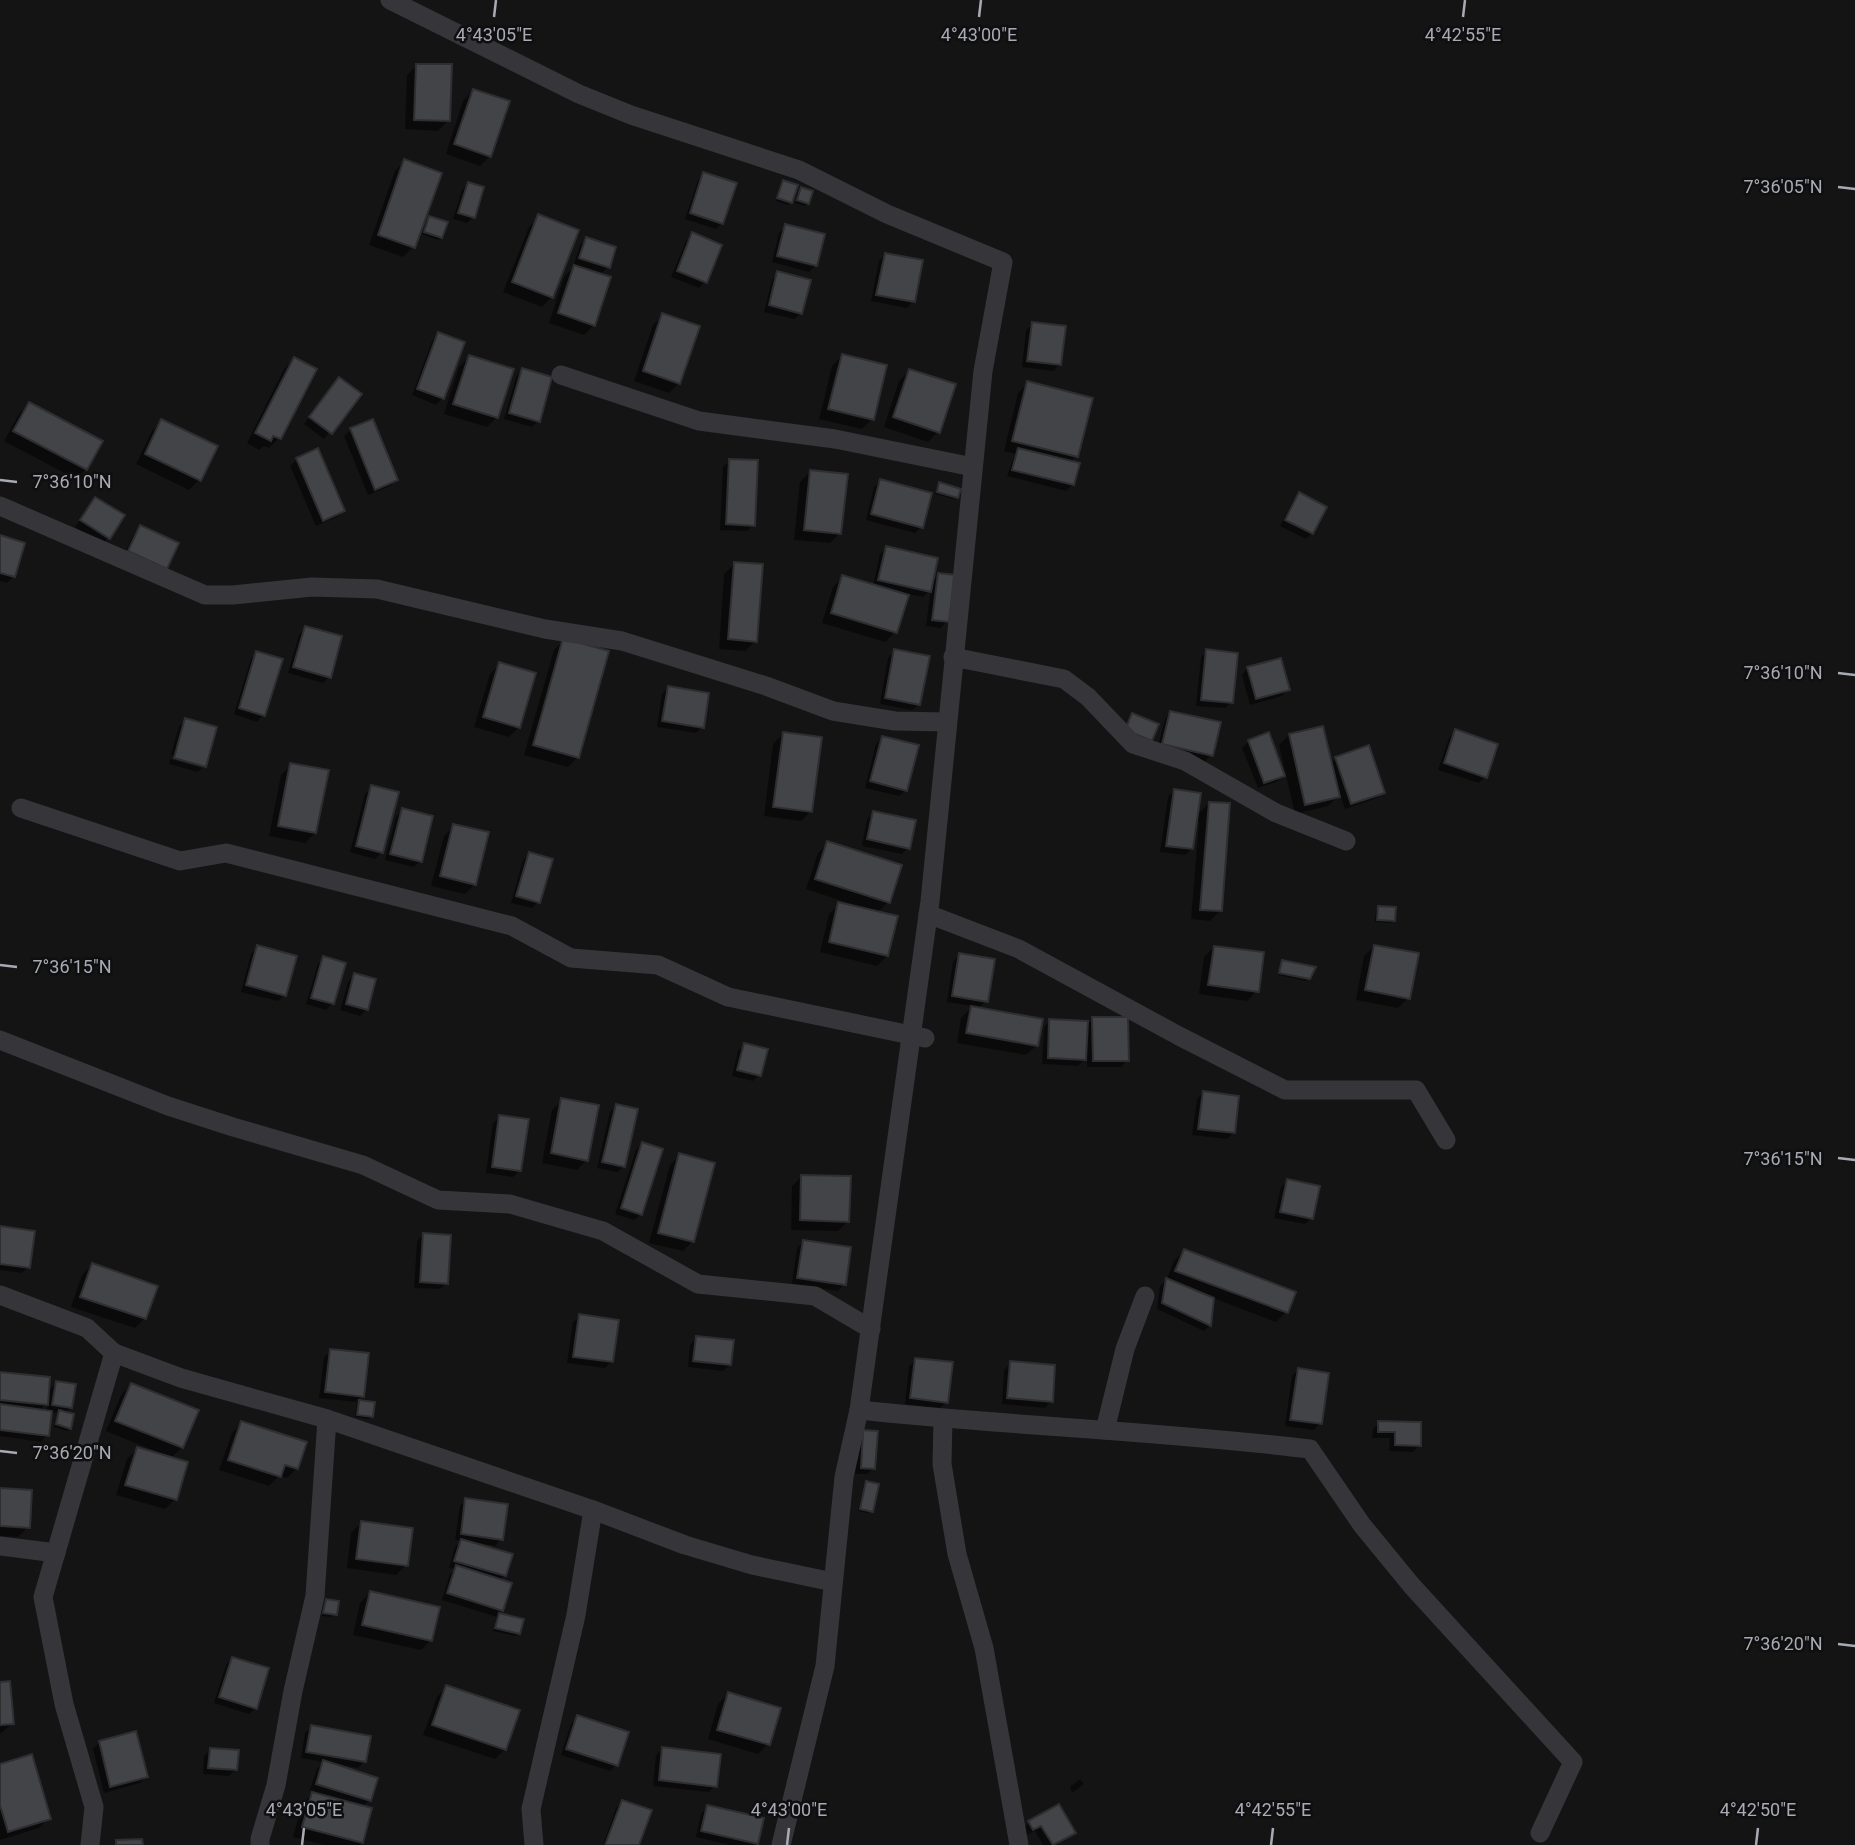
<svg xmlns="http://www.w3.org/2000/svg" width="1855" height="1845" font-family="Roboto,sans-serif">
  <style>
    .shadow { fill: #0007; fill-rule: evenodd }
    .building { fill: #434448; stroke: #2f2e31; stroke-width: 2 }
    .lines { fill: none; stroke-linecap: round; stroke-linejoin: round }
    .minor { stroke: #36363a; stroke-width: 19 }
    .ticks { fill: none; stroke: #a8aab4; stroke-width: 2.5 }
    .ticks-label { font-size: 18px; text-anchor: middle; fill: #a8aab4; stroke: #0f0f10; stroke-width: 5; stroke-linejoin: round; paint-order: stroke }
  </style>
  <rect width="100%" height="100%" fill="#141415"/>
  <g class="shadow">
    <polygon points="417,65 448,121 438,131 405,129 407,75"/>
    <polygon points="473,91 490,156 480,166 446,154 463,101"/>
    <polygon points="405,161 413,247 403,257 369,245 395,171"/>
    <polygon points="704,174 722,223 716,229 685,219 698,180"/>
    <polygon points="784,182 790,202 788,205 776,201"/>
    <polygon points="468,184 473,217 467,223 453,219 462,190"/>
    <polygon points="801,189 807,203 805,206 795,203"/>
    <polygon points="539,217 552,297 542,307 503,292 529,227"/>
    <polygon points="429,218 441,237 438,240 422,234"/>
    <polygon points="786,226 816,265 809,272 772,262 779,233"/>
    <polygon points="693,234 705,282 699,288 671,277 686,241"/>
    <polygon points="586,239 608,267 600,275 594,325 584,335 549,323 564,277 576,265 574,264 580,245"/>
    <polygon points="885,255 913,301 907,308 871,301 879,261"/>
    <polygon points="778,273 801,313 794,319 764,312 772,280"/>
    <polygon points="663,315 679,383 669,393 634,381 653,325"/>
    <polygon points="1033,324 1060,364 1053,371 1022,367 1026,330"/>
    <polygon points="438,334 443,398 436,405 412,395 432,341"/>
    <polygon points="842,356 872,419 862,429 819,419 832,366"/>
    <polygon points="469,357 497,417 487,427 444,414 459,367"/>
    <polygon points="294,359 314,370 279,438 269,448 264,446 259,450 247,443 284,369"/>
    <polygon points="522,370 538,421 532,427 504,419 516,377"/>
    <polygon points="909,371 938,432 928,442 884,427 899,381"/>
    <polygon points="1028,383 1076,456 1070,463 1072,485 1066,491 1007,476 1015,454 1004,451 1018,393"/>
    <polygon points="333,386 359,394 324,439 304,424"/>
    <polygon points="29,404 101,442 86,469 76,479 4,441 19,414"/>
    <polygon points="162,421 199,480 189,490 136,464 152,431"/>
    <polygon points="372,421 396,480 390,486 368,495 344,436 351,430"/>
    <polygon points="297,459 343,511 337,517 316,526 290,466"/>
    <polygon points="730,460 753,525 747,531 720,530 723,467"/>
    <polygon points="810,472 840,533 830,543 794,540 800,482"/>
    <polygon points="881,481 921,527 915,533 866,520 874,487"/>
    <polygon points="940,484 957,497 954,499 935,494"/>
    <polygon points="1299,494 1312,533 1306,539 1280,526 1293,501"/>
    <polygon points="95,499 108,538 102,544 75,527"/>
    <polygon points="141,527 176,544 123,557 134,534"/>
    <polygon points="0,537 14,576 7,583 0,581"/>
    <polygon points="886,548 931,582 939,575 947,621 941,628 926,626 931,589 923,597 908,594 895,632 885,642 822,623 833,587 843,577 873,586 880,554"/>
    <polygon points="734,564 755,641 745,651 719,649 724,574"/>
    <polygon points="305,628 329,677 323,683 288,673 299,635"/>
    <polygon points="564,640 578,757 568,767 524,755 554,650"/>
    <polygon points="895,651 919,704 912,710 880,704 888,658"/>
    <polygon points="1207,651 1231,702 1225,708 1196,706 1201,658"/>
    <polygon points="257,653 263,715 257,722 234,714 251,659"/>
    <polygon points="500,664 519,727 509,737 474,727 490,674"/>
    <polygon points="1248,668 1288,690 1282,696 1250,705 1242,675"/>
    <polygon points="668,688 702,727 696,733 657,727 662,694"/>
    <polygon points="1171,712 1211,755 1205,761 1157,750 1165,719"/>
    <polygon points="186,720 204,766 203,768 203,764 171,755 179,726"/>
    <polygon points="1455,731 1485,777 1479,783 1438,770 1449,738"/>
    <polygon points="783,734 811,811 801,821 764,816 773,744"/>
    <polygon points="1289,735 1330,764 1336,758 1383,792 1377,798 1345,809 1340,795 1328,806 1295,814 1279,745"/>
    <polygon points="882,738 906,790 899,796 865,788 876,744"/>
    <polygon points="1249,741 1283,776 1276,782 1258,788 1242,748"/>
    <polygon points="170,759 202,768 198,772 169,764"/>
    <polygon points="291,765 315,833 305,843 269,836 281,775"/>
    <polygon points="372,787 382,852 375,859 350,852 365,794"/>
    <polygon points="1174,791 1196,816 1209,803 1220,911 1210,921 1191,919 1199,822 1196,822 1192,849 1185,855 1160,852 1168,797"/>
    <polygon points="402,810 420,861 414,867 385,860 396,817"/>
    <polygon points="874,813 908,848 902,854 862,846 867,819"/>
    <polygon points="454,826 475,884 465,894 431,886 444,836"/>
    <polygon points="828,843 900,866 888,902 877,913 887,956 877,966 820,952 829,914 839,904 854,908 854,905 806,889 818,853"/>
    <polygon points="529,854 538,902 532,908 511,903 523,860"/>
    <polygon points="1378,908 1393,920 1391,923 1375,922 1376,911"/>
    <polygon points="1374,946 1408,998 1398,1008 1356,1000 1364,956"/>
    <polygon points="258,947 285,995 278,1001 241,992 251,954"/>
    <polygon points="1214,947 1257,991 1247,1001 1199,994 1204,957"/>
    <polygon points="959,955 986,1001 978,1009 1037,1045 1026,1055 957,1043 961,1018 973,1006 947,1002 953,962"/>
    <polygon points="324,958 333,1003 326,1010 306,1004 318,964"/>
    <polygon points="1282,962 1309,978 1306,981 1278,975"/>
    <polygon points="354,975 367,1009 360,1016 340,1010 348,982"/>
    <polygon points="1093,1019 1127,1060 1121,1067 1087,1067 1087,1057 1078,1066 1042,1064 1044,1027 1050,1021 1086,1026"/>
    <polygon points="745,1045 759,1075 753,1081 732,1076 738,1051"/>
    <polygon points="1203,1093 1233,1133 1227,1139 1192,1135 1197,1099"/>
    <polygon points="562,1100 587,1160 577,1170 542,1163 552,1110"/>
    <polygon points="616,1106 624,1166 617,1172 597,1168 610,1112"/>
    <polygon points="500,1117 520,1170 513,1177 486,1173 493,1123"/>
    <polygon points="642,1144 641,1214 634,1220 615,1214 636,1150"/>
    <polygon points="680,1155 693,1241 683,1251 649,1243 670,1165"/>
    <polygon points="802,1176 848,1221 838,1231 791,1230 792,1186"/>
    <polygon points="1287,1181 1311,1218 1305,1224 1274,1218 1281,1187"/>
    <polygon points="0,1227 28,1267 22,1273 0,1270"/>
    <polygon points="423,1235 447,1283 440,1289 414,1288 417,1241"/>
    <polygon points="803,1242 844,1284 838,1291 792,1284 797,1248"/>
    <polygon points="1184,1251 1294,1293 1286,1312 1276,1322 1213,1298 1210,1325 1204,1331 1157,1309 1160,1286 1167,1279 1174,1261"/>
    <polygon points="92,1265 145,1318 135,1328 71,1307 82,1275"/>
    <polygon points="580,1316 611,1362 605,1368 567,1363 573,1322"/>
    <polygon points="697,1338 730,1365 723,1371 688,1367 690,1345"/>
    <polygon points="331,1351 362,1396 356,1401 373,1404 371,1416 369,1419 355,1417 357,1402 319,1398 324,1357"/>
    <polygon points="916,1360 946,1402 940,1408 905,1404 909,1366"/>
    <polygon points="1011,1363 1051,1401 1045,1408 1002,1404 1004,1370"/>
    <polygon points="1298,1370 1320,1423 1314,1430 1285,1426 1292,1376"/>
    <path d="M0,1374L47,1392L56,1383L71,1407L65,1413L70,1428L67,1431L54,1427L58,1413L50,1412L47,1435L41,1442L0,1436ZM48,1402L46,1412L39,1411Z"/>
    <polygon points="131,1385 182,1447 171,1458 175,1499 165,1509 116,1495 127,1459 137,1449 159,1455 160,1453 106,1431 121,1395"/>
    <polygon points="242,1423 297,1468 287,1478 279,1476 269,1486 219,1470 232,1433"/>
    <polygon points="1379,1423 1419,1445 1413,1452 1389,1451 1390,1438 1372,1438 1373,1429"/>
    <polygon points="876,1433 874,1468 867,1474 855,1474 857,1438"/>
    <polygon points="866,1483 871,1511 868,1513 858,1511 864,1486"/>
    <polygon points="0,1489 28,1527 18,1537 0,1536"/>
    <polygon points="466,1500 501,1539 495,1546 479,1543 479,1546 505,1575 499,1581 502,1610 498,1614 522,1621 516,1636 493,1631 497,1617 442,1600 450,1574 455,1569 449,1568 455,1547 461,1541 455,1540 460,1506"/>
    <polygon points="361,1523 406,1565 396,1575 347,1568 351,1533"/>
    <polygon points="370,1593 431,1640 421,1650 353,1635 360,1603"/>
    <polygon points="326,1601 335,1614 332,1617 322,1616 324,1604"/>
    <polygon points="232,1659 256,1708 249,1714 214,1703 226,1665"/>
    <polygon points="0,1683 12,1724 0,1734"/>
    <polygon points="446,1687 505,1749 495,1759 423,1735 437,1697"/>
    <polygon points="728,1694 768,1744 758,1754 708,1739 718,1704"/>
    <polygon points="578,1717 616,1765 610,1771 561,1755 571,1724"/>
    <polygon points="311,1727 365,1761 358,1768 336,1764 335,1766 370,1800 362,1807 362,1842 359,1845 325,1845 293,1837 302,1804 315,1791 310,1790 317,1769 324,1762 301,1758 305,1733"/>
    <polygon points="135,1734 147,1777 140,1783 104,1793 93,1749 99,1743"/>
    <polygon points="663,1749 715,1786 709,1792 653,1786 656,1755"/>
    <polygon points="210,1750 235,1770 229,1776 203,1774 204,1756"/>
    <polygon points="0,1766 49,1818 39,1828 0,1840"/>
    <polygon points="1080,1779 1084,1784 1072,1793 1070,1787"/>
    <polygon points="622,1802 637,1845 603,1845 616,1808"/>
    <polygon points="707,1807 756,1843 754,1845 730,1845 696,1837 701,1814"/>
    <polygon points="1029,1823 1074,1832 1056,1845 1043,1845 1035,1831 1026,1835 1023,1829"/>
  </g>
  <g class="building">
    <polygon points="416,64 452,64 450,121 414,120"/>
    <polygon points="473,89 510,101 491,157 454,144"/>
    <polygon points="404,159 442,173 415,248 378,235"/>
    <polygon points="703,172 737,183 723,224 690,213"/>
    <polygon points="783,180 798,185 792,203 777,198"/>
    <polygon points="468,182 484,187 475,218 458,213"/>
    <polygon points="801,187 813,191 809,204 797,200"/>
    <polygon points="538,214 579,230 553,298 512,282"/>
    <polygon points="429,216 448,222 442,238 424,232"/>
    <polygon points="785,224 825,234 817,266 777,256"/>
    <polygon points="692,232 722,245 707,283 677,271"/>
    <polygon points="586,237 616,247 610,268 579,258"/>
    <polygon points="885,253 923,260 915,302 876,295"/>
    <polygon points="574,265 611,277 595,326 558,313"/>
    <polygon points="777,271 811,280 802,314 769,305"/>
    <polygon points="662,313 700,326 680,384 643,371"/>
    <polygon points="1032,322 1066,326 1061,365 1027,361"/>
    <polygon points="438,332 465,342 444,399 417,389"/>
    <polygon points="842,354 887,365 874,420 828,409"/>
    <polygon points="469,355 514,369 498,418 453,404"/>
    <polygon points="294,357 317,369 281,439 273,436 271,441 255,433"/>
    <polygon points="522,368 552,377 540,422 509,413"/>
    <polygon points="909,369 956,384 940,433 893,417"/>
    <polygon points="339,377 362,394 332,434 309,417"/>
    <polygon points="1027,381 1093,398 1078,457 1012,441"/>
    <polygon points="29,402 103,441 87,470 13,431"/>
    <polygon points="161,419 218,446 201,481 145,454"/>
    <polygon points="373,419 398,480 375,490 350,428"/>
    <polygon points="318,448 345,511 323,521 296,458"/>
    <polygon points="1018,448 1080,463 1074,485 1012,470"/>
    <polygon points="729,459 758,460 755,526 726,524"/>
    <polygon points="810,470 848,474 841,534 804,530"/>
    <polygon points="880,479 932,493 923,528 871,514"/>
    <polygon points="939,482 961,489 958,498 937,492"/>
    <polygon points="1299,492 1327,507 1313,534 1285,520"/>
    <polygon points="95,497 125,515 110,539 80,520"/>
    <polygon points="140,525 179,543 167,569 128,551"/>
    <polygon points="0,535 25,543 15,577 0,573"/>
    <polygon points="886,546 938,558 931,592 878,580"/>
    <polygon points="734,562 763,564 757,642 728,639"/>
    <polygon points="938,573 955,575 949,622 932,620"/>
    <polygon points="842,575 909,595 897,633 831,613"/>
    <polygon points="305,626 342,636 331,678 293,667"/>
    <polygon points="563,638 609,651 579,758 533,745"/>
    <polygon points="894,649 930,656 920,705 885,698"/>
    <polygon points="1206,649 1238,653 1233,703 1201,700"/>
    <polygon points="256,651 283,659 265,716 239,708"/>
    <polygon points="1281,658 1290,690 1256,699 1247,667"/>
    <polygon points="499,662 536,673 520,728 483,717"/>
    <polygon points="668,686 709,693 704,728 662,721"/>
    <polygon points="1170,711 1221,722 1213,756 1162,744"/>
    <polygon points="1132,713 1159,724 1152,741 1125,730"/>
    <polygon points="185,718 217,727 206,767 174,758"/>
    <polygon points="1323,726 1340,797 1305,805 1289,734"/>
    <polygon points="1455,729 1498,744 1487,778 1444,763"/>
    <polygon points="783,732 822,737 812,812 773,807"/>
    <polygon points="1269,732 1285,776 1264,783 1248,740"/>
    <polygon points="882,736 919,745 907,791 870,781"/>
    <polygon points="1369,745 1385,793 1351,804 1335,757"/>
    <polygon points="290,763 329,770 316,833 278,826"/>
    <polygon points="371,785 399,792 383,853 356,846"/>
    <polygon points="1174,789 1201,793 1193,849 1166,846"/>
    <polygon points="1209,802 1230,803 1222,911 1200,910"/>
    <polygon points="402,808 433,816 422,862 390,854"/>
    <polygon points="873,811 916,820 910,849 867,839"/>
    <polygon points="453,824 489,832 476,885 440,876"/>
    <polygon points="827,841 902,865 890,903 815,879"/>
    <polygon points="529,852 553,859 540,903 516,896"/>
    <polygon points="838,902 898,916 888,956 829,942"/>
    <polygon points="1378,906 1396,907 1395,921 1377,920"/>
    <polygon points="257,945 297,956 286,996 246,985"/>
    <polygon points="1374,945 1419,953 1410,999 1365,990"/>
    <polygon points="1214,946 1264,952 1259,992 1208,985"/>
    <polygon points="959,953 995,959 988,1002 952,996"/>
    <polygon points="323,956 346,963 334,1004 311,998"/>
    <polygon points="1282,960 1316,967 1310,979 1279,973"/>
    <polygon points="354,973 376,979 368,1010 346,1004"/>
    <polygon points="971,1006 1043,1019 1038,1046 966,1033"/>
    <polygon points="1092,1017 1128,1017 1129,1061 1093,1061"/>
    <polygon points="1049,1019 1088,1021 1086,1060 1048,1058"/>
    <polygon points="744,1043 768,1049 761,1076 737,1070"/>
    <polygon points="1203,1091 1239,1096 1235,1133 1198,1129"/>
    <polygon points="561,1098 599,1105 588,1161 551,1153"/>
    <polygon points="616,1104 638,1109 625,1167 602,1162"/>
    <polygon points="499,1115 529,1119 521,1171 492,1167"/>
    <polygon points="642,1142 663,1149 642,1215 621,1208"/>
    <polygon points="679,1153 715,1163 694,1242 658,1233"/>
    <polygon points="801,1175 851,1176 849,1222 800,1220"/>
    <polygon points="1287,1179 1320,1186 1313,1219 1280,1212"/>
    <polygon points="0,1226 35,1231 30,1268 0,1264"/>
    <polygon points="423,1233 451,1235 448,1284 420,1282"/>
    <polygon points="803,1240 851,1247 846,1285 797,1278"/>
    <polygon points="1184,1249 1296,1292 1288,1313 1175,1271"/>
    <polygon points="92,1263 158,1286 146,1319 80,1297"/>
    <polygon points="1166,1278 1214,1298 1211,1326 1162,1303"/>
    <polygon points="579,1314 619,1320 613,1362 573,1357"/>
    <polygon points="696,1336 734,1340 731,1365 693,1361"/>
    <polygon points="330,1349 369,1353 364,1397 325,1392"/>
    <polygon points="915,1358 953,1362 948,1403 910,1398"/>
    <polygon points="1010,1361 1055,1365 1053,1402 1007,1398"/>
    <polygon points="1298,1368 1329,1373 1322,1424 1290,1420"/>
    <polygon points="0,1372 50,1377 48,1405 0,1400"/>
    <polygon points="56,1381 76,1384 72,1408 52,1405"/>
    <polygon points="131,1383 199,1410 183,1448 115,1421"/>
    <polygon points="359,1400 375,1402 373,1417 357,1415"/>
    <polygon points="0,1404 52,1411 49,1436 0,1430"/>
    <polygon points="59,1410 74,1414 71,1429 56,1424"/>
    <polygon points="241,1421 307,1442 298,1469 285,1465 281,1477 228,1460"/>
    <polygon points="1378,1421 1421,1422 1421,1446 1395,1445 1395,1432 1378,1432"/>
    <polygon points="863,1430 878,1431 875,1469 861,1468"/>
    <polygon points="137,1447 188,1462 177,1500 125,1485"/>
    <polygon points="866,1481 879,1484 873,1512 860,1509"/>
    <polygon points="0,1488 32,1490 30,1528 0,1526"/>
    <polygon points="465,1498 508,1504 503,1540 461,1534"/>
    <polygon points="361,1521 413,1528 408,1566 356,1559"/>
    <polygon points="461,1539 513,1554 506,1576 454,1561"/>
    <polygon points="456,1565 512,1583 503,1611 447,1593"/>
    <polygon points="370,1591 440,1607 432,1641 362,1625"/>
    <polygon points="326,1599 339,1601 337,1615 323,1613"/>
    <polygon points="499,1613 524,1619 520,1634 495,1628"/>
    <polygon points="232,1657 269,1668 257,1709 219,1697"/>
    <polygon points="10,1681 14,1724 0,1725 0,1682"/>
    <polygon points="446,1685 520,1710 506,1750 432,1725"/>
    <polygon points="728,1692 781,1708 770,1745 717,1730"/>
    <polygon points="577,1715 629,1732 618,1766 566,1749"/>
    <polygon points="311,1725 371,1736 366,1762 306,1752"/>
    <polygon points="136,1731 148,1777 110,1787 99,1741"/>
    <polygon points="662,1747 721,1754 717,1787 659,1780"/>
    <polygon points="210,1748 239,1750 237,1770 208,1768"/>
    <polygon points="32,1754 51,1819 8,1832 0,1805 0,1764"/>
    <polygon points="323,1760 378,1778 371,1801 316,1784"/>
    <polygon points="312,1792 372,1808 363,1843 302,1827"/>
    <polygon points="622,1800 652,1810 639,1845 605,1845"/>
    <polygon points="1059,1804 1076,1833 1053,1845 1041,1826 1033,1830 1028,1821"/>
    <polygon points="707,1805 764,1818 758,1844 701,1831"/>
    <polygon points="142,1839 143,1845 116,1845 116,1840"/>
  </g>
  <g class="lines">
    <g class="minor">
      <polyline points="390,0 579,94 631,115 799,170 887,214 1003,262 983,371 930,901 859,1410 844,1477 825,1666 781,1845"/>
      <polyline points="561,375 699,421 835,439 973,467"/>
      <polyline points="0,506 205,595 233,595 312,587 377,589 545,629 622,641 766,686 833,711 895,721 947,722"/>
      <polyline points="953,657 1064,679 1088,697 1133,744 1185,761 1276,813 1346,841"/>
      <polyline points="21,808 180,861 226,853 512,926 571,958 658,965 728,997 925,1038"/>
      <polyline points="928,914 1019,949 1179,1036 1285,1090 1416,1090 1446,1140"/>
      <polyline points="0,1040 168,1106 233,1127 363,1165 438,1200 510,1204 603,1231 698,1284 815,1296 871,1329"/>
      <polyline points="0,1295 87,1328 114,1353"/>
      <path d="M859,1410C1009,1426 1160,1431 1310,1449L1362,1525L1412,1586L1573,1762L1540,1833"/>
      <polyline points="943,1419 942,1464 957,1554 984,1648 1019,1845"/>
      <polyline points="1105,1430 1125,1349 1145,1296"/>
      <polyline points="0,1546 56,1553"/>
      <polyline points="90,1845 94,1807 64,1704 43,1597 114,1353 181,1378 327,1419"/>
      <polyline points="260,1845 260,1839 276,1785 293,1691 315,1596 327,1419 593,1510"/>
      <polyline points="534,1845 531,1809 576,1615 593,1510 685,1545 752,1565 833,1582"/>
    </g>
  </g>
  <path class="ticks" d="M494,17L496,0M979,17L981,0M1463,17L1465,0M1838,187L1855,189M0,480L17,482M1838,673L1855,675M0,965L17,967M1838,1158L1855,1160M0,1451L17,1453M1838,1644L1855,1646M302,1845L304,1828M787,1845L789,1828M1271,1845L1273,1828M1756,1845L1758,1828"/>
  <g class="ticks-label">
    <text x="494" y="41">4°43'05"E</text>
    <text x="979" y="41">4°43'00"E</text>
    <text x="1463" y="41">4°42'55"E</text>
    <text x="1783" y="193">7°36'05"N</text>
    <text x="72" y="488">7°36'10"N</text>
    <text x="1783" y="679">7°36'10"N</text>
    <text x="72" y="973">7°36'15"N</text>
    <text x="1783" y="1165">7°36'15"N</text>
    <text x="72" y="1459">7°36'20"N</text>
    <text x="1783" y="1650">7°36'20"N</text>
    <text x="304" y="1816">4°43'05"E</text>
    <text x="789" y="1816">4°43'00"E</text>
    <text x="1273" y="1816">4°42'55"E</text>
    <text x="1758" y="1816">4°42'50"E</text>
  </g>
</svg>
